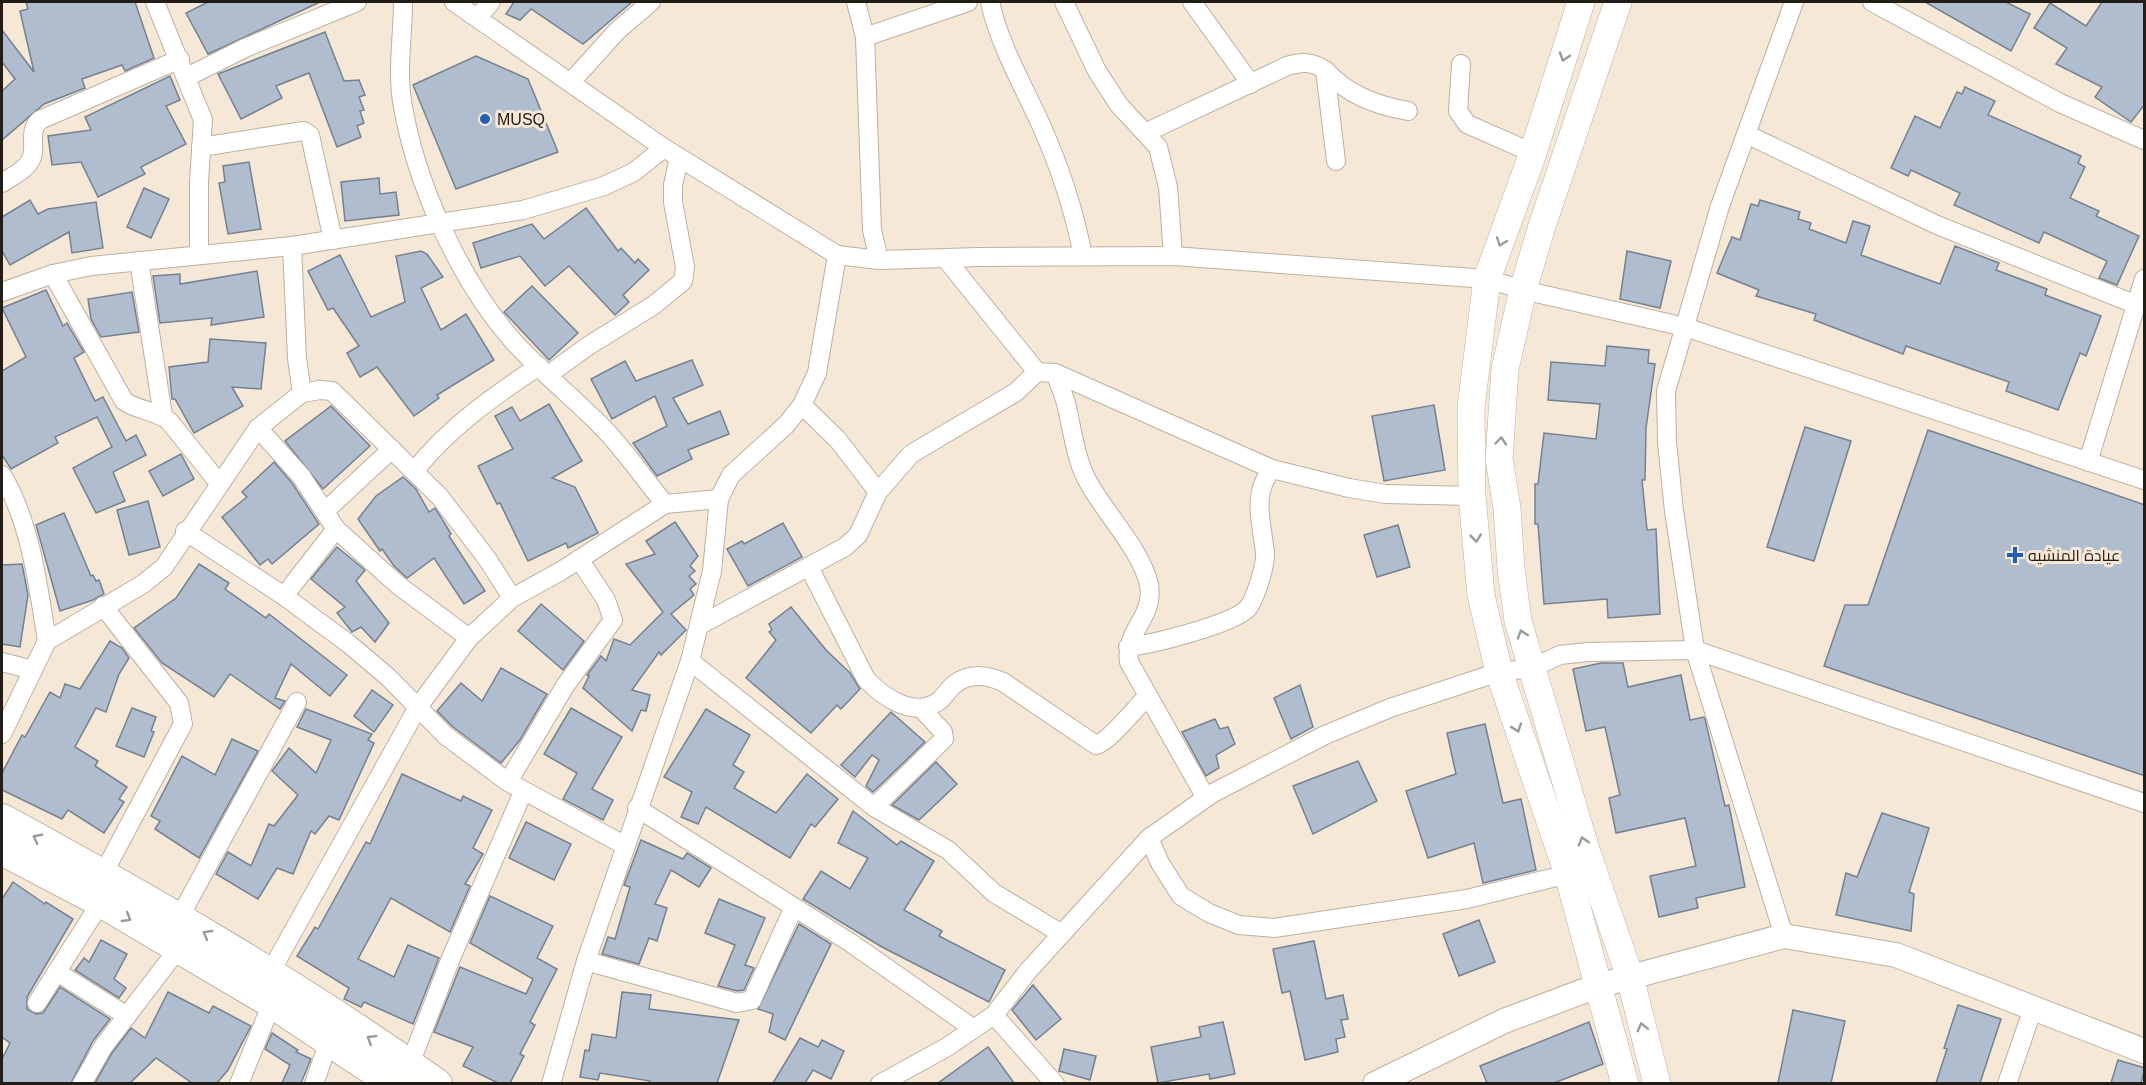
<svg xmlns="http://www.w3.org/2000/svg" width="2146" height="1085" font-family="Arial,Cairo,sans-serif">
  <style>
    .building { fill: #b0bdce; stroke: #758090; stroke-width: 1.5 }
    .lines { fill: none; stroke-linecap: round; stroke-linejoin: round }
    .minor-casing { stroke: #beb09f; stroke-width: 20 }
    .tertiary-casing { stroke: #beb09f; stroke-width: 26 }
    .secondary-casing { stroke: #beb09f; stroke-width: 28 }
    .primary-casing { stroke: #beb09f; stroke-width: 32 }
    .minor { stroke: #fff; stroke-width: 18 }
    .tertiary { stroke: #fff; stroke-width: 24 }
    .secondary { stroke: #fff; stroke-width: 27 }
    .primary { stroke: #fff; stroke-width: 30 }
    .oneway { stroke: #9c9997 }
    .poi-dot { fill: #2360b1; stroke: #f6e8d7; stroke-width: 2 }
    .labels { text-anchor: middle; dominant-baseline: central; stroke-width: 6; stroke-linejoin: round; paint-order: stroke }
    .poi-label { font-size: 16px; fill: #221d17; stroke: #f6e8d7; text-anchor: start }
  </style>
  <rect width="100%" height="100%" fill="#f6e8d7"/>
  <g class="building">
    <polygon points="26,2 135,2 154,58 125,71 122,65 82,79 85,88 44,104 2,140 2,91 15,79 2,62 2,30 34,72 20,11 28,9"/>
    <polygon points="208,2 320,2 208,54 186,13"/>
    <polygon points="514,2 632,2 583,44 531,9 520,20 506,14"/>
    <polygon points="1925,2 2006,2 2030,14 2011,51"/>
    <polygon points="2102,2 2145,2 2145,104 2131,122 2095,97 2102,87 2056,64 2067,48 2034,28 2050,3 2086,26"/>
    <polygon points="325,32 344,81 359,80 365,95 359,97 364,110 360,111 364,123 357,126 361,137 337,147 309,73 276,86 282,98 241,119 218,74"/>
    <polygon points="476,56 528,79 558,152 456,189 413,85"/>
    <polygon points="170,76 180,100 166,106 186,144 141,167 145,174 98,197 81,162 52,165 48,136 91,130 85,117"/>
    <polygon points="1965,87 1995,101 1988,115 2081,156 2078,163 2085,167 2070,198 2099,211 2096,216 2139,236 2117,285 2099,278 2107,261 2044,232 2039,243 1954,205 1960,193 1911,170 1908,176 1891,168 1915,116 1940,128 1957,92 1962,94"/>
    <polygon points="249,162 261,229 228,234 219,183 225,182 223,166"/>
    <polygon points="379,178 380,194 396,192 399,215 345,221 341,182"/>
    <polygon points="144,188 169,199 151,238 127,227"/>
    <polygon points="30,200 38,214 48,209 96,202 103,248 72,253 69,232 10,265 2,251 2,217"/>
    <polygon points="1760,200 1800,212 1798,219 1811,223 1809,229 1846,243 1853,221 1870,226 1861,255 1940,284 1955,246 1999,263 1996,270 2047,289 2045,295 2101,316 2086,356 2080,353 2058,410 2006,391 2009,382 1906,346 1903,354 1814,320 1816,314 1756,296 1759,290 1717,273 1732,237 1740,240 1751,204 1758,206"/>
    <polygon points="586,208 618,251 621,248 635,263 638,259 649,270 623,295 629,302 615,315 569,266 545,286 520,256 481,268 473,243 532,224 544,239"/>
    <polygon points="421,251 427,254 443,277 421,288 441,330 466,314 494,360 437,395 439,398 414,416 377,367 360,377 347,353 359,346 333,308 328,310 308,271 340,255 371,317 405,302 396,256"/>
    <polygon points="1627,251 1671,261 1660,308 1620,299"/>
    <polygon points="257,271 264,317 211,325 212,318 160,323 153,276 180,274 180,284"/>
    <polygon points="532,286 578,333 549,360 504,312"/>
    <polygon points="46,290 63,326 67,323 84,352 74,358 95,401 103,397 126,441 136,435 146,455 113,472 125,501 96,513 73,468 112,447 97,417 55,437 58,443 11,469 2,455 2,371 26,357 2,308"/>
    <polygon points="132,292 139,332 101,337 91,319 88,299"/>
    <polygon points="210,339 266,343 261,389 232,387 243,406 194,433 175,399 172,399 169,367 208,362"/>
    <polygon points="1607,346 1649,350 1648,363 1655,364 1646,428 1645,480 1642,480 1647,530 1656,529 1660,614 1608,618 1607,599 1544,604 1538,524 1535,524 1535,484 1538,484 1544,433 1596,439 1600,404 1548,400 1551,362 1605,366"/>
    <polygon points="692,360 703,385 673,398 688,424 720,411 729,434 688,450 692,459 657,476 633,443 667,426 655,396 612,419 591,379 625,361 636,381"/>
    <polygon points="549,404 582,461 552,478 575,487 598,533 568,548 566,543 528,561 500,503 497,504 478,466 513,449 495,416 512,407 520,421"/>
    <polygon points="1434,405 1445,470 1384,481 1372,416"/>
    <polygon points="331,406 370,446 323,489 285,441"/>
    <polygon points="1805,427 1851,441 1814,561 1767,547"/>
    <polygon points="1928,430 2145,505 2145,776 1824,666 1845,605 1868,605"/>
    <polygon points="181,454 194,479 163,496 149,471"/>
    <polygon points="274,462 292,483 319,524 272,564 268,559 260,565 222,517 247,497 242,492"/>
    <polygon points="403,477 416,489 429,512 435,508 442,519 451,534 449,536 485,591 464,604 434,558 407,578 394,566 382,549 380,551 358,519 376,496"/>
    <polygon points="148,501 160,547 129,555 117,510"/>
    <polygon points="64,513 91,576 93,575 96,581 99,580 104,594 93,600 60,611 36,525"/>
    <polygon points="675,522 698,556 690,566 695,571 689,576 696,584 690,589 694,595 671,614 686,630 661,655 659,652 632,690 650,695 646,711 641,710 632,731 583,688 589,676 587,675 601,656 606,661 614,639 630,645 663,612 626,564 655,554 646,541"/>
    <polygon points="783,523 802,557 748,586 727,549 742,541 744,544"/>
    <polygon points="1398,525 1410,567 1377,577 1364,535"/>
    <polygon points="337,547 365,570 356,581 389,623 375,642 361,627 352,632 337,613 345,607 311,579"/>
    <polygon points="22,564 28,595 20,647 2,644 2,565"/>
    <polygon points="199,564 229,583 225,589 266,618 269,614 347,675 330,696 291,664 275,698 285,701 280,709 230,674 214,697 162,663 134,628 176,598"/>
    <polygon points="541,604 584,641 563,670 518,631"/>
    <polygon points="791,607 826,650 850,673 860,689 841,709 837,705 811,733 746,678 776,640 769,632 772,630 769,624"/>
    <polygon points="110,641 122,648 129,658 119,674 106,712 96,708 75,747 98,761 95,766 127,787 119,799 124,802 104,833 68,810 62,819 2,790 2,773 22,735 25,737 50,692 60,698 65,684 80,689"/>
    <polygon points="1601,663 1623,663 1628,687 1681,675 1690,720 1704,717 1705,719 1725,806 1729,805 1745,887 1696,898 1698,908 1659,917 1650,876 1696,866 1685,818 1616,833 1609,798 1620,795 1605,727 1586,731 1573,669"/>
    <polygon points="501,668 547,694 520,740 501,763 453,727 437,711 461,683 482,701"/>
    <polygon points="1300,685 1313,727 1291,739 1274,698"/>
    <polygon points="372,690 393,705 374,732 354,716"/>
    <polygon points="132,708 156,717 151,731 154,732 144,757 116,746"/>
    <polygon points="571,708 622,737 592,789 613,800 603,820 563,799 577,773 544,754"/>
    <polygon points="306,709 372,734 368,740 374,743 339,820 329,816 315,834 311,831 293,874 277,868 258,899 216,874 228,852 251,866 269,824 274,826 298,795 272,771 289,748 316,773 331,740 297,727"/>
    <polygon points="706,709 750,735 733,765 744,772 734,788 776,813 807,774 838,799 815,827 811,824 790,858 706,807 698,824 681,817 692,792 664,777"/>
    <polygon points="891,712 925,742 873,792 866,786 879,760 872,755 855,777 841,765"/>
    <polygon points="1215,719 1220,729 1228,727 1235,744 1216,755 1219,768 1206,776 1182,732"/>
    <polygon points="1485,724 1503,803 1521,799 1536,870 1483,883 1474,843 1428,858 1406,791 1456,774 1447,733"/>
    <polygon points="232,739 258,751 199,858 155,829 160,821 151,816 182,756 215,775"/>
    <polygon points="1358,761 1377,801 1313,834 1293,786"/>
    <polygon points="936,762 957,784 919,820 892,805"/>
    <polygon points="402,774 461,801 463,796 492,810 473,848 483,854 465,884 470,886 450,932 391,898 358,959 394,977 408,945 439,958 413,1024 364,1002 361,1007 344,999 349,988 297,956 315,927 318,929 366,842 370,844"/>
    <polygon points="853,811 897,845 901,841 934,861 904,910 942,931 939,936 1005,970 989,1002 882,947 803,899 821,871 850,889 868,858 838,843"/>
    <polygon points="1882,813 1929,828 1909,892 1914,894 1911,931 1836,915 1846,873 1857,877"/>
    <polygon points="526,822 571,844 554,880 509,858"/>
    <polygon points="641,840 683,859 687,853 711,868 699,887 671,870 655,904 667,908 657,941 649,938 639,964 602,954 608,937 615,939 630,887 624,885"/>
    <polygon points="13,882 45,904 46,902 73,919 27,997 27,1009 36,1014 43,1013 60,987 110,1019 93,1041 71,1083 2,1083 2,1059 10,1043 2,1037 2,899"/>
    <polygon points="490,896 553,926 537,958 557,969 530,1022 535,1025 520,1054 524,1056 510,1083 498,1083 463,1066 473,1047 434,1032 460,967 526,994 533,979 470,943"/>
    <polygon points="719,899 765,918 745,965 754,968 744,990 737,991 718,986 735,945 705,933"/>
    <polygon points="1479,920 1495,962 1459,976 1443,934"/>
    <polygon points="799,924 831,944 785,1040 769,1032 773,1014 758,1009"/>
    <polygon points="101,940 127,954 114,979 126,988 119,998 75,970 84,958 89,962"/>
    <polygon points="1314,941 1326,999 1343,995 1348,1019 1341,1020 1345,1037 1336,1039 1338,1052 1305,1060 1290,991 1282,993 1273,949"/>
    <polygon points="1033,985 1061,1019 1036,1040 1012,1010"/>
    <polygon points="168,992 209,1013 213,1006 251,1026 228,1070 217,1083 192,1083 156,1058 130,1083 95,1083 112,1053 131,1028 145,1038"/>
    <polygon points="622,992 651,995 649,1009 739,1020 717,1083 649,1083 650,1081 600,1073 598,1080 580,1077 585,1050 589,1051 592,1034 616,1038"/>
    <polygon points="1958,1005 2001,1019 1980,1083 1936,1083 1947,1049 1944,1048"/>
    <polygon points="1793,1010 1845,1021 1831,1083 1778,1083"/>
    <polygon points="1223,1022 1235,1074 1210,1079 1209,1074 1158,1083 1151,1047 1201,1037 1199,1027"/>
    <polygon points="1589,1022 1603,1064 1554,1083 1487,1083 1480,1066"/>
    <polygon points="272,1033 298,1050 296,1052 311,1059 301,1083 282,1083 290,1065 265,1049"/>
    <polygon points="800,1038 818,1047 822,1040 844,1051 831,1079 813,1070 805,1083 773,1083"/>
    <polygon points="988,1047 1014,1083 938,1083"/>
    <polygon points="1064,1049 1096,1056 1090,1080 1059,1071"/>
    <polygon points="2118,1060 2145,1068 2141,1083 2111,1083"/>
  </g>
  <g class="lines">
    <defs>
      <g id="minor">
        <polyline points="155,2 203,120 199,182 199,255"/>
        <path d="M403,2C403,35 397,68 402,101C415,182 459,280 514,342C542,373 576,400 605,430C627,453 645,480 665,504"/>
        <polyline points="454,2 664,148 837,255 879,260 979,257 1173,256 1487,279 1523,290 1685,327 2144,480"/>
        <polyline points="856,2 865,37 872,230 879,260"/>
        <path d="M990,2C999,44 1023,85 1041,125C1060,167 1074,210 1083,256"/>
        <polyline points="1064,2 1097,71 1119,105 1158,147 1168,187 1173,256"/>
        <polyline points="1192,2 1251,84"/>
        <polyline points="1872,2 2060,103 2144,140"/>
        <polyline points="478,17 491,2"/>
        <polyline points="865,37 968,2"/>
        <polyline points="1461,64 1458,111 1467,124 1533,153"/>
        <polyline points="187,77 245,48 357,2"/>
        <polyline points="571,82 617,31 651,2"/>
        <path d="M1145,133L1287,66C1302,62 1311,61 1325,70"/>
        <polyline points="1746,134 1937,225 2137,305"/>
        <polyline points="201,147 297,132 304,131 310,135 333,240"/>
        <path d="M1336,161L1325,70C1348,95 1375,105 1408,111"/>
        <path d="M2,183C12,176 27,170 32,157C36,143 28,131 40,120L180,59"/>
        <polyline points="946,259 1037,372 1055,373 1272,469 1349,488 1385,494 1472,496"/>
        <polyline points="139,261 163,416"/>
        <path d="M53,274L124,401C138,411 156,410 169,421L219,483"/>
        <polyline points="2,292 53,274 91,266 292,246 523,210 604,186 634,172 664,148"/>
        <path d="M1055,373C1060,386 1066,399 1068,412C1073,435 1076,457 1086,478C1102,510 1142,550 1149,585C1155,617 1124,631 1129,662L1206,798"/>
        <polyline points="548,375 588,346 654,305 683,281 685,267 673,202 673,185 679,158"/>
        <polyline points="302,393 320,390 332,391 440,497 488,560 512,598"/>
        <polyline points="802,405 838,440 878,492"/>
        <polyline points="258,428 301,476 336,529"/>
        <polyline points="2088,462 2144,279"/>
        <path d="M415,470C450,427 492,397 539,366"/>
        <path d="M2,475C31,523 38,586 47,641"/>
        <polyline points="325,511 392,449"/>
        <polyline points="185,531 284,596 349,644 388,677 446,736 508,782 624,845"/>
        <path d="M809,567L866,679C883,697 914,719 939,701C945,696 949,688 955,684C970,672 987,675 1003,682L1096,745C1109,742 1136,707 1148,696"/>
        <polyline points="284,596 336,529 398,585 469,638"/>
        <polyline points="700,625 845,547 858,535 878,492 911,454 1016,392 1037,372"/>
        <path d="M1128,647C1153,644 1230,625 1247,609C1255,601 1266,564 1265,553C1262,523 1251,494 1272,469"/>
        <polyline points="690,661 874,807 948,850 994,893 1062,934"/>
        <polyline points="2,662 33,670"/>
        <polyline points="2,734 47,641 143,584 164,567 258,428 302,393 297,358 292,246"/>
        <polyline points="508,782 565,686 613,620 606,600 579,559"/>
        <polyline points="874,807 944,739 943,732 921,708"/>
        <polyline points="637,808 851,943 974,1029"/>
        <polyline points="1149,838 1160,863 1181,896 1209,913 1239,925 1274,928 1467,899 1568,874"/>
        <polyline points="103,874 183,724 179,703 103,606"/>
        <polyline points="179,918 297,702"/>
        <polyline points="1784,936 1695,650 1674,511 1667,442 1666,391 1720,206 1794,2"/>
        <polyline points="586,961 737,1003 752,1000 793,909"/>
        <polyline points="271,971 418,707 469,638 512,598 561,571 665,504 719,499"/>
        <polyline points="57,972 127,1016"/>
        <polyline points="37,1003 101,902"/>
        <polyline points="994,1015 1055,1084"/>
        <polyline points="410,1064 451,958 523,792"/>
        <polyline points="82,1084 103,1047 178,949"/>
        <polyline points="239,1084 272,1003"/>
        <polyline points="314,1084 329,1041"/>
        <polyline points="551,1084 586,961 690,661 712,571 719,499 731,475 786,425 802,405 817,373 837,255"/>
        <polyline points="880,1084 947,1047 994,1015 1028,971 1149,838 1213,793 1325,735 1390,708 1499,672 1532,668 1560,655 1588,652 1695,650 2144,803"/>
        <polyline points="2007,1084 2033,1008"/>
      </g>
      <polyline id="tertiary" points="1375,1084 1504,1021 1597,986 1784,936 1896,955 2144,1051"/>
      <g id="secondary">
        <polyline points="1581,2 1533,153 1487,279 1471,407 1472,496 1481,595 1499,672 1568,874 1625,1084"/>
        <polyline points="1618,2 1542,226 1523,290 1505,369 1499,459 1507,508 1511,569 1518,621 1587,853 1630,977 1657,1084"/>
      </g>
      <g id="primary">
        <path d="M2,819C151,900 298,985 437,1084"/>
        <polyline points="2,850 101,902 272,1003 394,1084"/>
      </g>
    </defs>
    <use href="#minor" class="minor-casing"/>
    <use href="#tertiary" class="tertiary-casing"/>
    <use href="#secondary" class="secondary-casing"/>
    <use href="#primary" class="primary-casing"/>
    <use href="#minor" class="minor"/>
    <use href="#tertiary" class="tertiary"/>
    <use href="#secondary" class="secondary"/>
    <use href="#primary" class="primary"/>
  </g>
  <defs><path id="oneway-chevron" d="M-2-3.5L2.5 0L-2 3.5" fill="none" stroke-width="1.6" stroke-linecap="round" stroke-linejoin="round" transform="scale(1.5)"/></defs>
  <g class="oneway">
    <use href="#oneway-chevron" transform="translate(1564 57) rotate(108)"/>
    <use href="#oneway-chevron" transform="translate(1501 242) rotate(110)"/>
    <use href="#oneway-chevron" transform="translate(1501 441) rotate(-85)"/>
    <use href="#oneway-chevron" transform="translate(1476 538) rotate(84)"/>
    <use href="#oneway-chevron" transform="translate(1522 634) rotate(-107)"/>
    <use href="#oneway-chevron" transform="translate(1517 728) rotate(71)"/>
    <use href="#oneway-chevron" transform="translate(37 838) rotate(-152)"/>
    <use href="#oneway-chevron" transform="translate(1583 841) rotate(-107)"/>
    <use href="#oneway-chevron" transform="translate(127 918) rotate(31)"/>
    <use href="#oneway-chevron" transform="translate(207 934) rotate(-150)"/>
    <use href="#oneway-chevron" transform="translate(1642 1027) rotate(-104)"/>
    <use href="#oneway-chevron" transform="translate(371 1039) rotate(-148)"/>
  </g>
  <g class="poi-dot">
    <circle cx="485" cy="119" r="6"/>
    <path d="M2012 546h6v6h6v6h-6v6h-6v-6h-6v-6h6z"/>
  </g>
  <g class="labels">
    <g class="poi-label">
      <text x="497" y="119">MUSQ</text>
      <text x="2028" y="555">عيادة المنشيه</text>
    </g>
  </g>
  <rect width="2146" height="1085" fill="none" stroke="#221d17" stroke-width="6"/>
</svg>
